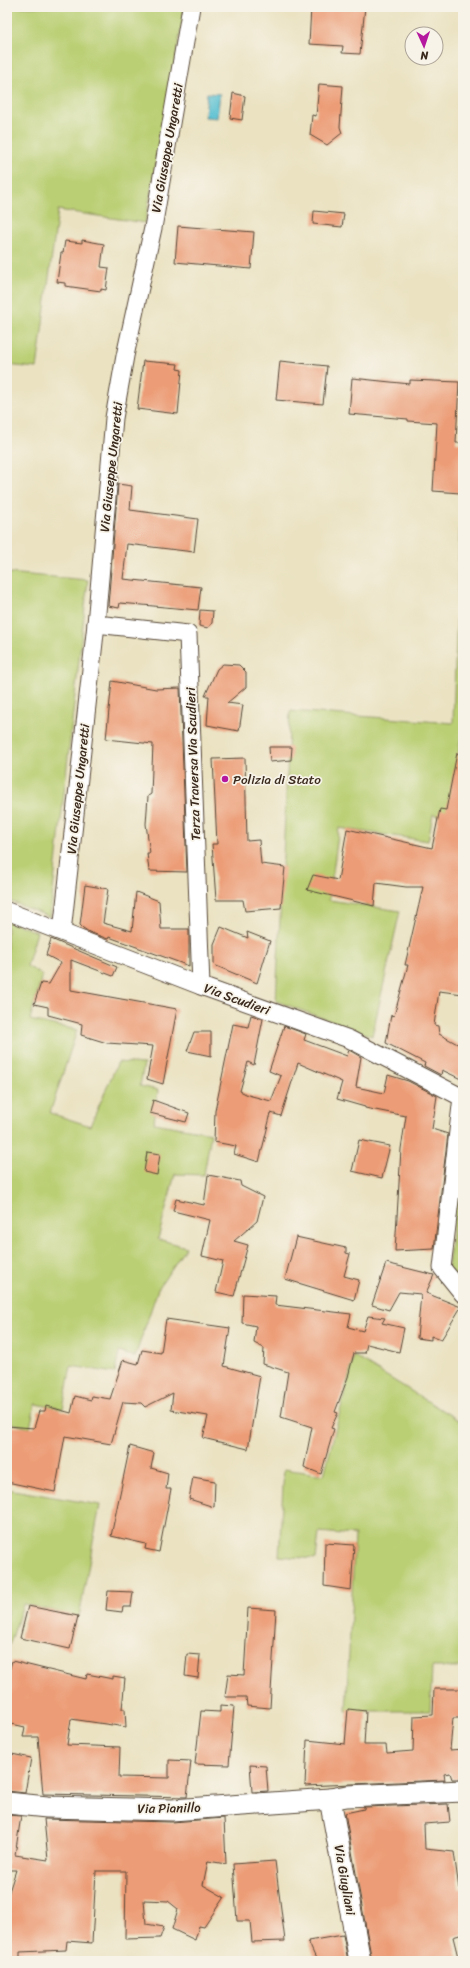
<svg xmlns="http://www.w3.org/2000/svg" width="470" height="1968" font-family="Sriracha,sans-serif">
  <style>
    .green { fill: #bacf73; stroke: #7a7c48 }
    .water { fill: #55bfd1; stroke: #487478 }
    .building { fill: #ec9c76 }
    .lines { fill: none; stroke-linecap: round; stroke-linejoin: round }
    .minor-casing { stroke: #554636; stroke-width: 19 }
    .tertiary-casing { stroke: #554636; stroke-width: 23 }
    .minor { stroke: #fff; stroke-width: 17 }
    .tertiary { stroke: #fff; stroke-width: 21 }
    .poi-dot { fill: #b5179e; stroke: #f7f3e8; stroke-width: 1.5 }
    .labels { text-anchor: middle; dominant-baseline: central; stroke-width: 3.5; stroke-linejoin: round; paint-order: stroke }
    .street-label { font-size: 13px; fill: #3b2a1e; stroke: #f7f3e8 }
    .poi-label { font-size: 13px; fill: #3b2a1e; stroke: #f7f3e8; text-anchor: start }
  </style>
  <rect width="100%" height="100%" fill="#f7f3e8"/>
  <filter id="ink" filterUnits="userSpaceOnUse"><feTurbulence type="fractalNoise" baseFrequency=".025" numOctaves="2"/><feDisplacementMap in="SourceGraphic" scale="8" xChannelSelector="R" yChannelSelector="G"/><feConvolveMatrix kernelMatrix="1 2 1 2 8 2 1 2 1" color-interpolation-filters="sRGB"/></filter>
  <filter id="wash" filterUnits="userSpaceOnUse"><feTurbulence type="fractalNoise" baseFrequency=".012" numOctaves="4" result="noise"/><feDisplacementMap in="SourceGraphic" scale="16" xChannelSelector="R" yChannelSelector="G"/><feGaussianBlur stdDeviation="0.9" result="paint"/><feColorMatrix in="noise" values="0 0 0 0 0 0 0 0 0 0 0 0 0 0 0 0 0 1.4 0 .05"/><feComposite in="paint" operator="in"/></filter>
  <g filter="url(#wash)">
    <rect width="100%" height="100%" fill="#eae2c1"/>
    <g class="green">
      <polygon points="7,7 185,7 145,223 58,210 37,368 7,365"/>
      <polygon points="463,433 463,736 461,736 448,819 433,814 428,841 339,828 329,900 400,911 372,1036 276,1001 290,711 453,723"/>
      <polygon points="7,573 88,580 50,917 7,900"/>
      <polygon points="7,920 37,932 27,966 42,975 30,1020 77,1030 50,1113 90,1126 118,1062 144,1064 140,1086 158,1090 154,1123 211,1133 204,1175 175,1174 158,1239 186,1247 158,1289 135,1357 119,1352 115,1373 71,1366 63,1409 35,1404 30,1428 7,1422"/>
      <polygon points="463,1139 463,1285 448,1267"/>
      <polygon points="354,1356 463,1423 463,1667 432,1667 430,1711 346,1711 355,1535 319,1532 316,1559 279,1556 284,1469 324,1475"/>
      <polygon points="7,1489 100,1505 79,1617 23,1604 8,1650 7,1650"/>
    </g>
    <polygon class="water" points="207,93 220,94 217,118 205,117"/>
    <g id="blocks">
      <g class="building">
        <polygon points="311,7 365,7 360,54 342,53 343,46 309,44"/>
        <polygon points="319,84 343,86 340,127 342,133 327,145 310,135 312,115 316,116"/>
        <polygon points="233,93 245,96 242,120 230,118"/>
        <polygon points="314,211 344,214 342,227 313,224"/>
        <polygon points="178,226 254,232 251,269 175,262"/>
        <polygon points="82,240 104,244 101,267 109,268 106,290 101,289 101,291 65,286 65,283 57,282 61,253 63,253 65,241 82,243"/>
        <polygon points="143,361 178,364 177,369 182,370 178,414 137,409"/>
        <polygon points="280,361 327,366 323,404 276,400"/>
        <polygon points="352,378 410,384 410,380 459,382 456,443 463,443 460,493 433,491 437,423 408,421 408,419 349,414"/>
        <polygon points="118,484 132,486 130,510 198,519 194,552 127,544 123,579 201,587 198,610 120,603 119,608 108,606"/>
        <polygon points="200,610 213,611 212,623 208,628 199,626"/>
        <polygon points="223,664 239,665 246,672 246,687 227,703 243,705 239,731 207,725 209,696 205,696 217,669"/>
        <polygon points="112,681 156,689 180,688 187,872 149,871 147,853 150,853 146,824 148,796 151,794 153,744 106,739"/>
        <polygon points="269,747 292,747 291,760 270,762"/>
        <polygon points="457,753 463,754 463,994 439,991 434,1025 438,1026 439,1034 463,1047 463,1080 442,1070 441,1075 424,1066 425,1063 386,1043 391,1015 394,1016 408,965 405,965 423,887 406,887 376,883 374,906 307,890 313,875 338,880 347,829 432,848 440,809 446,810"/>
        <polygon points="245,758 247,841 259,840 261,864 285,867 281,908 245,911 243,900 216,900 212,844 217,844 213,759"/>
        <polygon points="85,885 108,889 103,923 132,931 136,892 159,901 161,929 189,929 189,966 109,937 108,939 89,932 83,928 80,925"/>
        <polygon points="221,927 248,938 247,932 270,941 257,983 214,965 214,944"/>
        <polygon points="51,939 117,967 113,976 71,960 71,990 177,1009 163,1084 147,1079 153,1046 107,1043 81,1035 82,1024 48,1015 48,1007 34,1004 41,983 49,984 61,963 46,955"/>
        <polygon points="251,1015 263,1019 254,1065 248,1062 240,1091 248,1095 271,1101 281,1076 269,1071 284,1026 306,1034 304,1040 347,1056 349,1050 361,1057 356,1087 384,1093 388,1075 408,1081 437,1096 432,1129 448,1134 434,1249 395,1251 401,1149 406,1116 365,1108 365,1107 337,1099 342,1082 298,1063 281,1116 271,1113 259,1162 234,1154 236,1146 214,1142 215,1111 233,1024 248,1027"/>
        <polygon points="194,1032 211,1032 211,1056 187,1051"/>
        <polygon points="153,1100 189,1113 186,1122 150,1113"/>
        <polygon points="359,1140 390,1146 382,1178 352,1171"/>
        <polygon points="147,1152 160,1154 157,1175 144,1172"/>
        <polygon points="208,1175 240,1181 241,1186 263,1197 257,1221 234,1241 248,1245 234,1296 216,1292 223,1261 202,1256 210,1220 173,1211 176,1199 204,1205"/>
        <polygon points="296,1237 346,1248 346,1253 350,1254 344,1276 359,1280 354,1300 285,1279"/>
        <polygon points="386,1263 434,1275 426,1293 461,1307 441,1340 431,1336 431,1340 417,1338 421,1294 399,1292 389,1310 372,1305"/>
        <polygon points="243,1294 276,1296 275,1305 351,1314 348,1327 363,1331 368,1316 385,1318 382,1323 404,1328 399,1352 367,1344 365,1353 354,1353 348,1377 335,1412 338,1413 331,1428 334,1429 321,1474 304,1467 312,1427 281,1417 288,1372 263,1364 264,1348 254,1343 256,1326 242,1323"/>
        <polygon points="166,1319 230,1328 224,1366 260,1376 248,1449 203,1438 208,1416 171,1410 173,1393 145,1407 141,1403 123,1402 111,1444 65,1436 55,1492 7,1482 7,1426 34,1428 39,1411 45,1411 46,1406 71,1413 75,1396 91,1400 92,1396 110,1399 123,1360 138,1364 142,1350 161,1353"/>
        <polygon points="130,1446 154,1453 151,1468 168,1473 166,1489 171,1489 159,1552 145,1549 146,1544 111,1536"/>
        <polygon points="193,1477 215,1481 214,1507 189,1499"/>
        <polygon points="325,1543 354,1545 351,1590 324,1586"/>
        <polygon points="108,1591 133,1592 131,1607 123,1607 122,1612 106,1610"/>
        <polygon points="28,1606 78,1616 70,1649 20,1638"/>
        <polygon points="248,1608 276,1610 270,1708 247,1706 246,1697 225,1697 228,1674 244,1675"/>
        <polygon points="187,1654 200,1655 198,1678 185,1676"/>
        <polygon points="12,1661 86,1679 87,1674 113,1679 113,1676 125,1678 122,1709 125,1709 126,1727 71,1719 67,1745 120,1747 119,1777 169,1778 169,1760 191,1761 187,1797 43,1794 38,1737 23,1737 25,1727 7,1723 7,1678"/>
        <polygon points="434,1689 463,1689 463,1718 453,1718 450,1750 463,1749 463,1779 452,1779 450,1773 444,1774 445,1780 305,1786 307,1740 345,1744 348,1709 366,1711 364,1745 386,1745 387,1753 413,1751 414,1716 433,1715"/>
        <polygon points="220,1705 234,1706 229,1765 195,1764 201,1711 220,1712"/>
        <polygon points="7,1753 31,1758 25,1793 7,1791"/>
        <polygon points="250,1765 266,1766 268,1791 252,1792"/>
        <polygon points="448,1804 450,1822 424,1824 425,1849 454,1852 459,1889 463,1888 463,1934 453,1937 459,1961 372,1961 345,1813 364,1809 364,1807"/>
        <polygon points="7,1815 21,1816 15,1855 48,1860 44,1819 172,1822 224,1818 226,1864 208,1861 203,1885 224,1897 204,1927 199,1926 195,1940 172,1929 178,1909 168,1901 144,1900 146,1924 164,1927 160,1938 125,1939 126,1871 96,1871 92,1943 67,1941 66,1950 20,1952 20,1961 7,1961 7,1898 16,1870 7,1870"/>
        <polygon points="275,1861 285,1941 252,1942 250,1921 237,1921 233,1864"/>
        <polygon points="343,1935 348,1961 317,1961 308,1941"/>
      </g>
    </g>
  </g>
  <g filter="url(#ink)">
    <use href="#blocks" fill-opacity="0" stroke="#554636" stroke-width="1"/>
    <g class="lines">
      <defs>
        <g id="minor">
          <polyline points="96,624 188,634 201,986"/>
          <polyline points="7,911 201,986 349,1039 463,1098"/>
          <polyline points="62,932 96,624 114,418 125,356 153,228 191,7"/>
          <polyline points="462,1097 442,1268 463,1294"/>
        </g>
        <g id="tertiary">
          <polyline points="330,1799 360,1961"/>
          <polyline points="7,1803 47,1807 172,1810 330,1799 347,1796 463,1791"/>
        </g>
      </defs>
      <use href="#minor" class="minor-casing"/>
      <use href="#tertiary" class="tertiary-casing"/>
      <use href="#minor" class="minor"/>
      <use href="#tertiary" class="tertiary"/>
    </g>
  </g>
  <circle class="poi-dot" cx="225" cy="779" r="4"/>
  <g class="labels">
    <g class="street-label">
      <text transform="translate(167 148) rotate(-80)">Via Giuseppe Ungaretti</text>
      <text transform="translate(111 467) rotate(-84)">Via Giuseppe Ungaretti</text>
      <text transform="translate(193 764) rotate(-92)">Terza Traversa Via Scudieri</text>
      <text transform="translate(78 789) rotate(-84)">Via Giuseppe Ungaretti</text>
      <text transform="translate(237 999) rotate(20)">Via Scudieri</text>
      <text transform="translate(169 1808) rotate(-1)">Via Pianillo</text>
      <text transform="translate(345 1880) rotate(80)">Via Giugliani</text>
    </g>
    <g class="poi-label">
      <text x="233" y="779">Polizia di Stato</text>
    </g>
  </g>
  <rect width="470" height="1968" fill="none" stroke="#f7f3e8" stroke-width="24"/>
  <g transform="translate(424 46) rotate(177)"><circle r="19" fill="#f7f3e8" stroke="#aca397"/>
  <path d="M0-3L7 15L0 10L-7 15Z" fill="#b5179e"/>
  <text y="-6" font-size="11" font-weight="bold" text-anchor="middle" fill="#3b2a1e">N</text>
  </g>
</svg>
